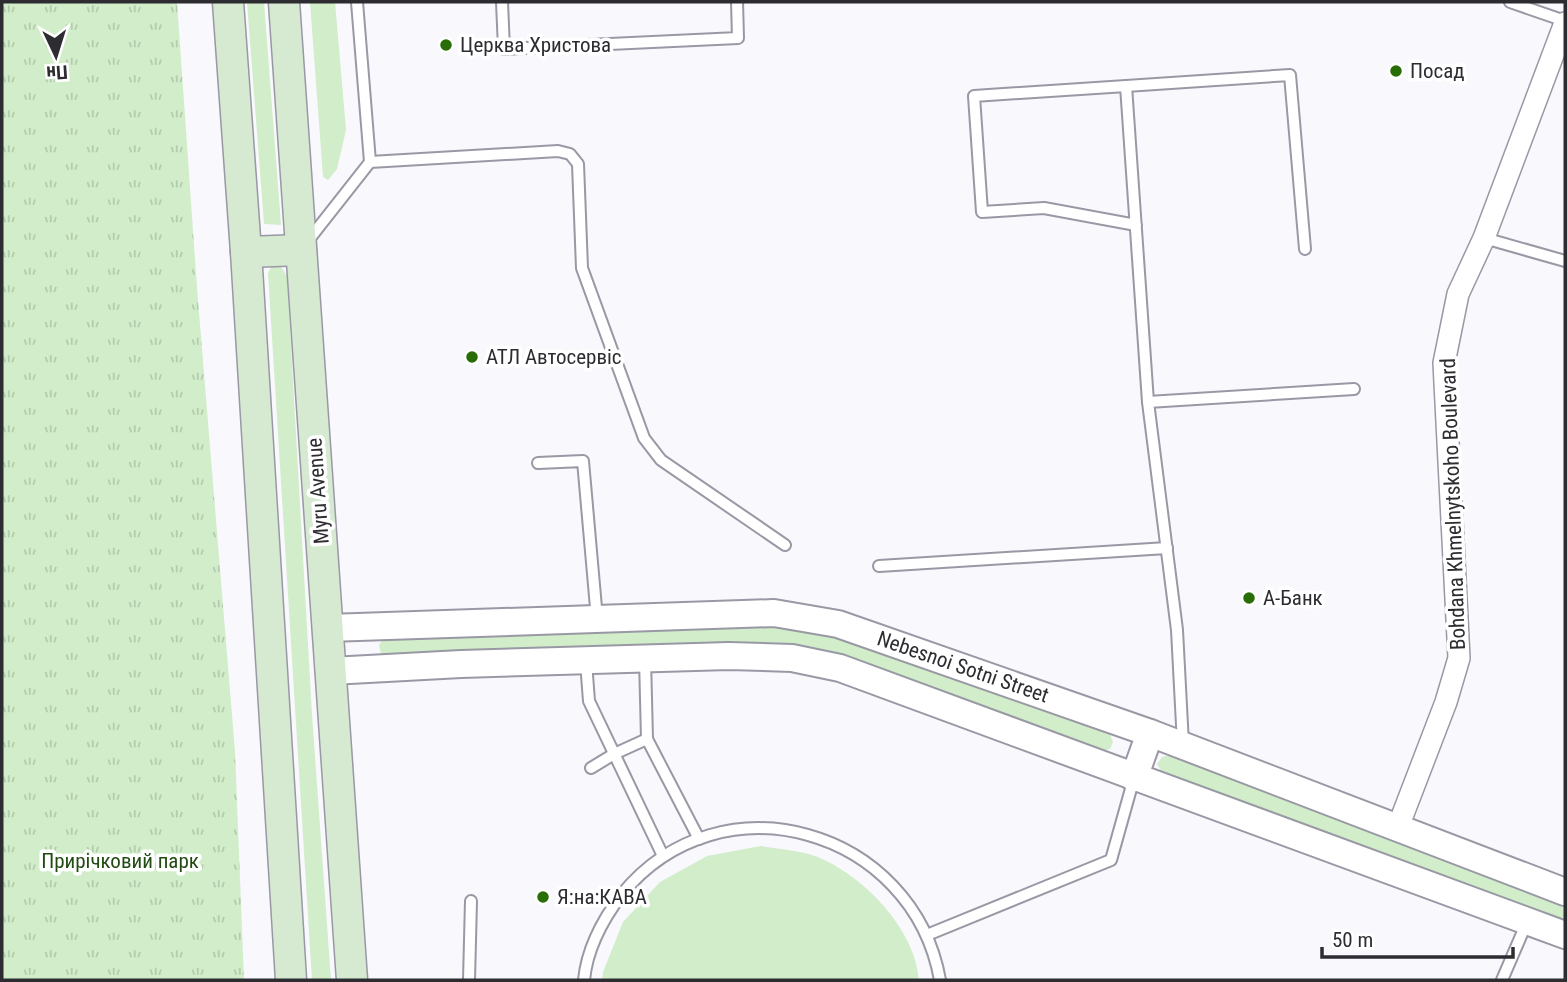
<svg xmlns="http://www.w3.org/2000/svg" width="1567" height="982" font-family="'Roboto Condensed',sans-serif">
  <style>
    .grass { fill: #d1edc9 }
    .park { fill: url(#park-tufts) }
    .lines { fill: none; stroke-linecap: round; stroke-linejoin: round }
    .service-casing { stroke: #9998a5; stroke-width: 14 }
    .minor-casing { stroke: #9998a5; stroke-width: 24 }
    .tertiary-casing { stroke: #9998a5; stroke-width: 30 }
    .secondary-casing { stroke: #9998a5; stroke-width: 33 }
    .service { stroke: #fff; stroke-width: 10 }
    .minor { stroke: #fff; stroke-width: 21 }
    .tertiary { stroke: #fff; stroke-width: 26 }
    .secondary { stroke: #d6e9d1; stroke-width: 30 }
    .poi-dot { fill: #286d06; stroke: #fff; stroke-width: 2.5 }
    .labels { text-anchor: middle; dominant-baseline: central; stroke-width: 7; stroke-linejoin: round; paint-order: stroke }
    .poi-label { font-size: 21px; fill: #2c2c31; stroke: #fff; text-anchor: start }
    .street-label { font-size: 21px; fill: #2c2c31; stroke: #fff }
    .park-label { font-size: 21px; fill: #224b13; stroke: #fff }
  </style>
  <defs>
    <pattern id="park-tufts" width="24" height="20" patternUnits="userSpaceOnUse" patternTransform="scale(1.75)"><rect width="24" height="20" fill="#d1edc9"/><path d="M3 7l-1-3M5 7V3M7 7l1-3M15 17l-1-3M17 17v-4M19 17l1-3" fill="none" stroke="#b4cbad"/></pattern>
  </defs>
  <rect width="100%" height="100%" fill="#f8f8fd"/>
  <g class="grass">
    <polygon points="247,2 264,2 281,225 264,224"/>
    <polygon points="310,2 335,2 346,130 337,169 328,180 323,177"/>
    <polygon points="272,265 281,267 287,276 312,715 331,980 312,980 268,273"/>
    <polygon points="775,626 808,630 866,646 1110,734 1113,742 1110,749 1102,751 854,660 387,659 381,654 379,645 384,638"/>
    <polygon points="1171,755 1565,903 1565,924 1163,774 1157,764 1162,757"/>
    <path d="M761,846C778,849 798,850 815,856C862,874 915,928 919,980H602L603,972L623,922L660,882L707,856Z"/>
  </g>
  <polygon class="park" points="2,2 177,2 197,288 235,752 244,980 2,980"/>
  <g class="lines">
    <defs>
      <g id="service">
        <polyline points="502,2 504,49 738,38 737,2"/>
        <polyline points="1510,2 1565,21"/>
        <polyline points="1126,86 1290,75 1305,249"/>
        <polyline points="370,162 558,151 570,154 578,164 582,268 644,438 661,460 785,545"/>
        <polyline points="1136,225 1044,208 982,212 974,96 1126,86 1148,402 1177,630 1183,744"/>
        <polyline points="1484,238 1565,261"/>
        <polyline points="307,242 370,162 357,2"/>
        <polyline points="1148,402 1354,389"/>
        <polyline points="538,463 583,461 597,619"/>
        <polyline points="879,566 1167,548"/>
        <polyline points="645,658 647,739 699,839"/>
        <polyline points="586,662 589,701 663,856"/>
        <polyline points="591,768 614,754 647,739"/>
        <polyline points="927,935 1111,860 1134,778"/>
        <polyline points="469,980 471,901"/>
        <path d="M584,980C587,949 603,919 622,894C721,773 913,829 940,980"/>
        <polyline points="1502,980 1527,922"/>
      </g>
      <polyline id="minor" points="1398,827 1446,702 1459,658 1444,363 1458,294 1484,238 1565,23"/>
      <g id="tertiary">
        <polyline points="328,628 774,613 838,624 1150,733 1565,892"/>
        <polyline points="331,671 461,664 729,656 792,658 840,668 1565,935"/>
        <polyline points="1134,778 1150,733"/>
      </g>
      <g id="secondary">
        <polyline points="228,2 246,252 291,980"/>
        <polyline points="284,2 352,980"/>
        <polyline points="246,252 301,250"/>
      </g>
    </defs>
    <use href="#service" class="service-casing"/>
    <use href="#minor" class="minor-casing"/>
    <use href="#tertiary" class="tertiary-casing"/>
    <use href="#secondary" class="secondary-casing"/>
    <use href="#service" class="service"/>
    <use href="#minor" class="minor"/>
    <use href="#tertiary" class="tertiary"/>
    <use href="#secondary" class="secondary"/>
  </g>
  <g class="poi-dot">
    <circle cx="446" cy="45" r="7"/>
    <circle cx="1396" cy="71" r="7"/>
    <circle cx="472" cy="357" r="7"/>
    <circle cx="1249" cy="598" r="7"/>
    <circle cx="543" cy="897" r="7"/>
  </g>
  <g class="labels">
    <g class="poi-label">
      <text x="460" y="45">Церква Христова</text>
      <text x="1410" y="71">Посад</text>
      <text x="486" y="357">АТЛ Автосервіс</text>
      <text x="1263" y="598">А-Банк</text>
      <text x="557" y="897">Я:на:КАВА</text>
    </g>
    <g class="street-label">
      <text transform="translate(318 491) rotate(-94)">Myru Avenue</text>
      <text transform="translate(1453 504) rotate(-92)">Bohdana Khmelnytskoho Boulevard</text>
      <text transform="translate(963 667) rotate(19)">Nebesnoi Sotni Street</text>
    </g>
    <g class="park-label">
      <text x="120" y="861">Прирічковий парк</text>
    </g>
  </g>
  <rect width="1567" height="982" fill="none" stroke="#2c2c31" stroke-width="7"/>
  <g transform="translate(56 56) rotate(176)" stroke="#ffffff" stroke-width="5" paint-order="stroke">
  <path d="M0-5L12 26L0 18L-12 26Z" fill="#2c2c31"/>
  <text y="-10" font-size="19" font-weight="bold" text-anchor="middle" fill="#2c2c31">Пн</text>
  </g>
  <path d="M1322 947v10h191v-10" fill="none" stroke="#2c2c31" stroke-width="3.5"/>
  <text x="1332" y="947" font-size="21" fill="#2c2c31" stroke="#ffffff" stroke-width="5" paint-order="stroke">50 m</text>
</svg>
